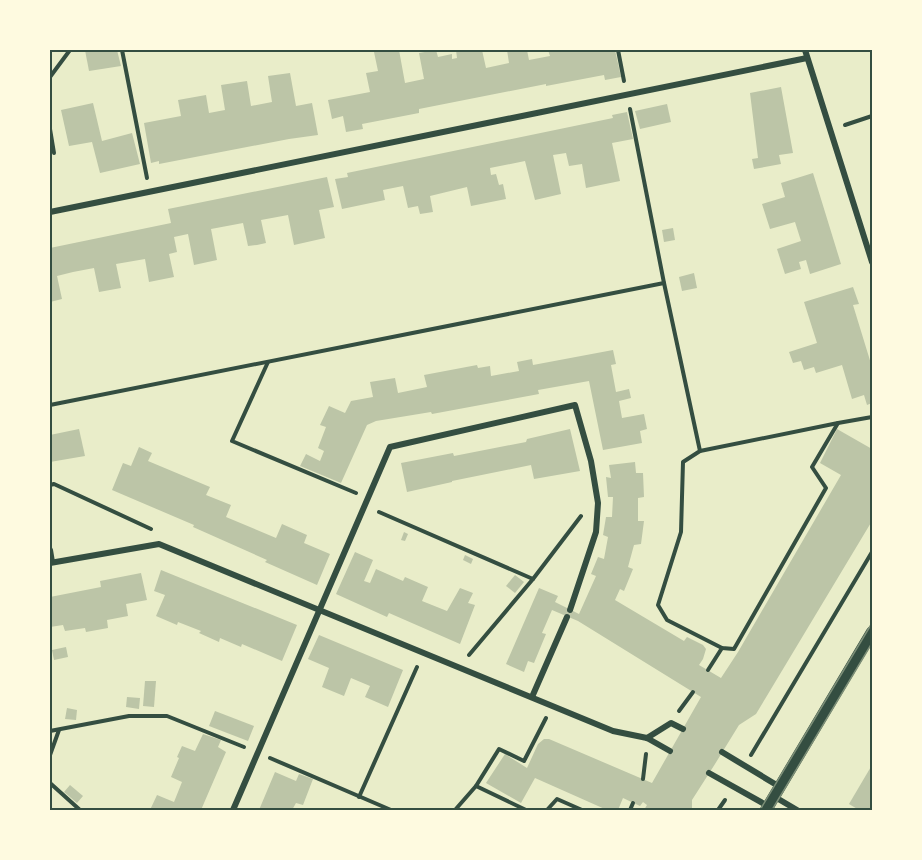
<svg xmlns="http://www.w3.org/2000/svg" width="922" height="860" font-family="Figtree,sans-serif">
  <style>
    .building { fill: #bcc5a7 }
    .lines { fill: none; stroke-linecap: round; stroke-linejoin: round }
    .path { stroke: #344e41; stroke-width: 4 }
    .minor { stroke: #344e41; stroke-width: 6 }
    .secondary { stroke: #344e41; stroke-width: 12 }
    .tram { stroke: #7c8e77; stroke-width: 1.5 }
    .neatline { fill: none; stroke: #344e41; stroke-width: 2 }
  </style>
  <rect width="100%" height="100%" fill="#e9edc9"/>
  <g class="building">
    <polygon points="85,50 117,50 121,66 89,71"/>
    <polygon points="388,50 399,50 405,83 424,79 419,53 436,50 438,57 452,54 452,59 457,58 456,50 482,50 486,68 509,63 507,50 527,50 529,60 550,56 548,50 615,50 621,77 605,80 604,75 546,86 546,84 419,109 419,113 362,124 363,129 346,132 343,116 332,119 328,100 370,92 366,73 378,71 374,52"/>
    <polygon points="290,73 296,106 312,103 318,135 289,139 159,164 159,161 151,163 144,123 181,116 178,100 206,95 209,113 225,110 221,85 247,81 251,106 272,102 268,76"/>
    <polygon points="781,87 793,153 779,155 781,164 754,169 752,159 758,158 750,93"/>
    <polygon points="93,103 102,141 132,133 140,164 100,173 92,142 69,146 61,110"/>
    <polygon points="667,104 671,122 640,129 635,111"/>
    <polygon points="627,112 633,139 612,143 620,181 586,188 582,164 569,166 566,153 553,155 561,194 535,200 525,161 490,168 491,175 496,174 499,185 503,184 506,199 471,206 467,187 430,196 433,212 420,214 418,206 408,208 403,186 383,190 385,200 342,209 335,179 348,177 347,173 613,118 612,115"/>
    <polygon points="813,173 841,264 810,274 806,260 799,262 801,269 785,274 777,249 801,241 795,222 770,229 762,204 785,197 781,183"/>
    <polygon points="327,177 334,207 319,210 325,238 294,245 288,215 261,220 266,243 257,245 248,246 243,223 211,229 217,260 194,265 188,234 174,237 177,252 169,254 174,277 149,282 145,259 116,264 121,288 99,292 94,268 73,272 57,276 62,299 50,302 50,248 171,223 168,209"/>
    <polygon points="673,228 675,240 664,242 662,230"/>
    <polygon points="694,273 697,288 682,291 679,277"/>
    <polygon points="853,287 859,304 853,305 872,367 872,403 867,405 864,395 852,399 842,365 816,373 814,367 804,370 801,361 793,363 789,352 817,343 804,302"/>
    <polygon points="613,350 616,364 611,365 616,392 629,389 631,398 619,401 622,418 644,414 647,429 640,431 642,443 603,450 589,381 538,390 539,394 432,414 431,412 376,421 367,425 341,483 300,466 306,454 320,461 324,451 318,448 326,427 320,425 329,406 345,413 351,401 373,397 370,382 395,378 398,393 427,387 424,375 477,365 478,368 490,366 491,376 519,371 517,362 532,359 533,365"/>
    <polygon points="79,429 85,456 50,462 50,435"/>
    <polygon points="570,429 580,471 534,479 531,465 452,481 452,482 407,492 401,463 453,453 454,456 526,442 527,439"/>
    <polygon points="837,429 872,449 872,521 756,714 739,725 715,764 692,800 692,810 644,810 647,805 643,802 640,806 623,798 618,810 607,810 535,778 521,803 486,783 505,754 527,768 538,744 544,739 549,739 652,783 701,697 578,621 552,610 542,633 546,634 534,663 528,661 524,672 506,664 539,588 558,596 555,602 579,614 596,576 591,574 598,557 604,559 608,537 603,535 606,517 612,517 613,497 608,497 606,477 611,478 609,465 635,462 636,473 643,473 644,497 638,498 638,521 644,521 641,544 634,545 628,567 633,569 624,591 620,589 615,600 684,641 687,637 703,645 706,649 703,659 699,665 721,678 738,652 841,475 820,463"/>
    <polygon points="139,447 152,453 148,461 210,487 206,495 231,505 226,517 276,538 282,524 307,535 304,543 330,554 317,585 265,562 267,560 193,527 194,525 112,490 123,463 131,466"/>
    <polygon points="404,532 408,534 405,541 401,540"/>
    <polygon points="355,552 373,560 364,581 370,583 376,569 403,581 405,577 428,587 422,601 447,611 460,588 473,593 468,603 475,605 460,644 389,613 387,617 336,594"/>
    <polygon points="465,555 473,559 471,564 463,560"/>
    <polygon points="161,570 297,625 282,661 242,644 241,647 220,638 219,642 199,633 201,631 178,622 177,625 156,616 165,595 154,591"/>
    <polygon points="141,573 147,600 126,604 128,616 107,620 108,628 86,632 85,628 65,631 63,625 50,627 50,597 101,587 100,581"/>
    <polygon points="515,575 524,582 515,593 506,586"/>
    <polygon points="319,635 403,670 388,707 365,697 370,686 351,678 344,696 322,687 329,668 308,659"/>
    <polygon points="66,647 68,657 54,660 52,650"/>
    <polygon points="145,681 156,681 154,707 143,706"/>
    <polygon points="127,697 140,698 139,709 126,707"/>
    <polygon points="67,708 77,710 76,720 65,719"/>
    <polygon points="215,711 254,726 248,741 209,726"/>
    <polygon points="203,734 221,740 218,747 226,752 201,810 150,810 157,795 174,802 182,782 171,777 179,758 177,757 182,746 195,751"/>
    <polygon points="872,765 872,810 859,810 849,804"/>
    <polygon points="275,772 296,781 299,774 313,779 303,805 296,803 292,810 259,810"/>
    <polygon points="70,785 83,796 77,803 64,792"/>
  </g>
  <g class="lines">
    <g class="path">
      <polyline points="122,50 147,178"/>
      <polyline points="618,50 624,81"/>
      <polyline points="50,77 70,50"/>
      <polyline points="630,109 664,283 700,451 683,462 681,532 658,605 667,620 722,648 734,649 826,488 812,467 838,423 872,417"/>
      <polyline points="845,125 872,116"/>
      <polyline points="50,129 54,153"/>
      <polyline points="268,362 232,441 356,493"/>
      <polyline points="50,405 664,283"/>
      <polyline points="700,451 838,423"/>
      <polyline points="50,485 54,484 151,529"/>
      <polyline points="379,512 533,579"/>
      <polyline points="469,655 533,579 581,516"/>
      <polyline points="708,670 722,648"/>
      <polyline points="679,711 693,692"/>
      <polyline points="50,731 129,716 167,716 244,747"/>
      <polyline points="50,755 59,730"/>
      <polyline points="751,755 872,552"/>
      <polyline points="270,758 391,810"/>
      <polyline points="643,779 646,754"/>
      <polyline points="50,783 80,810"/>
      <polyline points="359,797 417,667"/>
      <polyline points="455,810 476,786"/>
      <polyline points="526,810 476,786 499,749 524,761 546,718"/>
      <polyline points="547,810 557,799 582,810"/>
      <polyline points="630,810 633,803"/>
      <polyline points="718,810 725,800"/>
    </g>
    <g class="minor">
      <polyline points="805,50 872,262"/>
      <polyline points="50,212 807,58"/>
      <polyline points="50,550 52,562"/>
      <polyline points="50,563 159,544 613,731 647,738 670,751"/>
      <polyline points="532,697 567,617"/>
      <polyline points="647,738 671,723 683,729"/>
      <polyline points="722,752 780,787"/>
      <polyline points="709,773 768,806"/>
      <polyline points="775,797 797,810"/>
      <polyline points="233,810 390,447 575,405 591,461 598,503 596,532 570,610"/>
    </g>
    <polyline class="secondary" points="766,810 872,632"/>
    <g class="tram">
      <polyline points="760,810 872,623"/>
      <polyline points="772,810 872,643"/>
    </g>
  </g>
  <rect width="922" height="860" fill="none" stroke="#fefae0" stroke-width="102"/>
  <rect x="51" y="51" width="820" height="758" class="neatline"/>
</svg>
